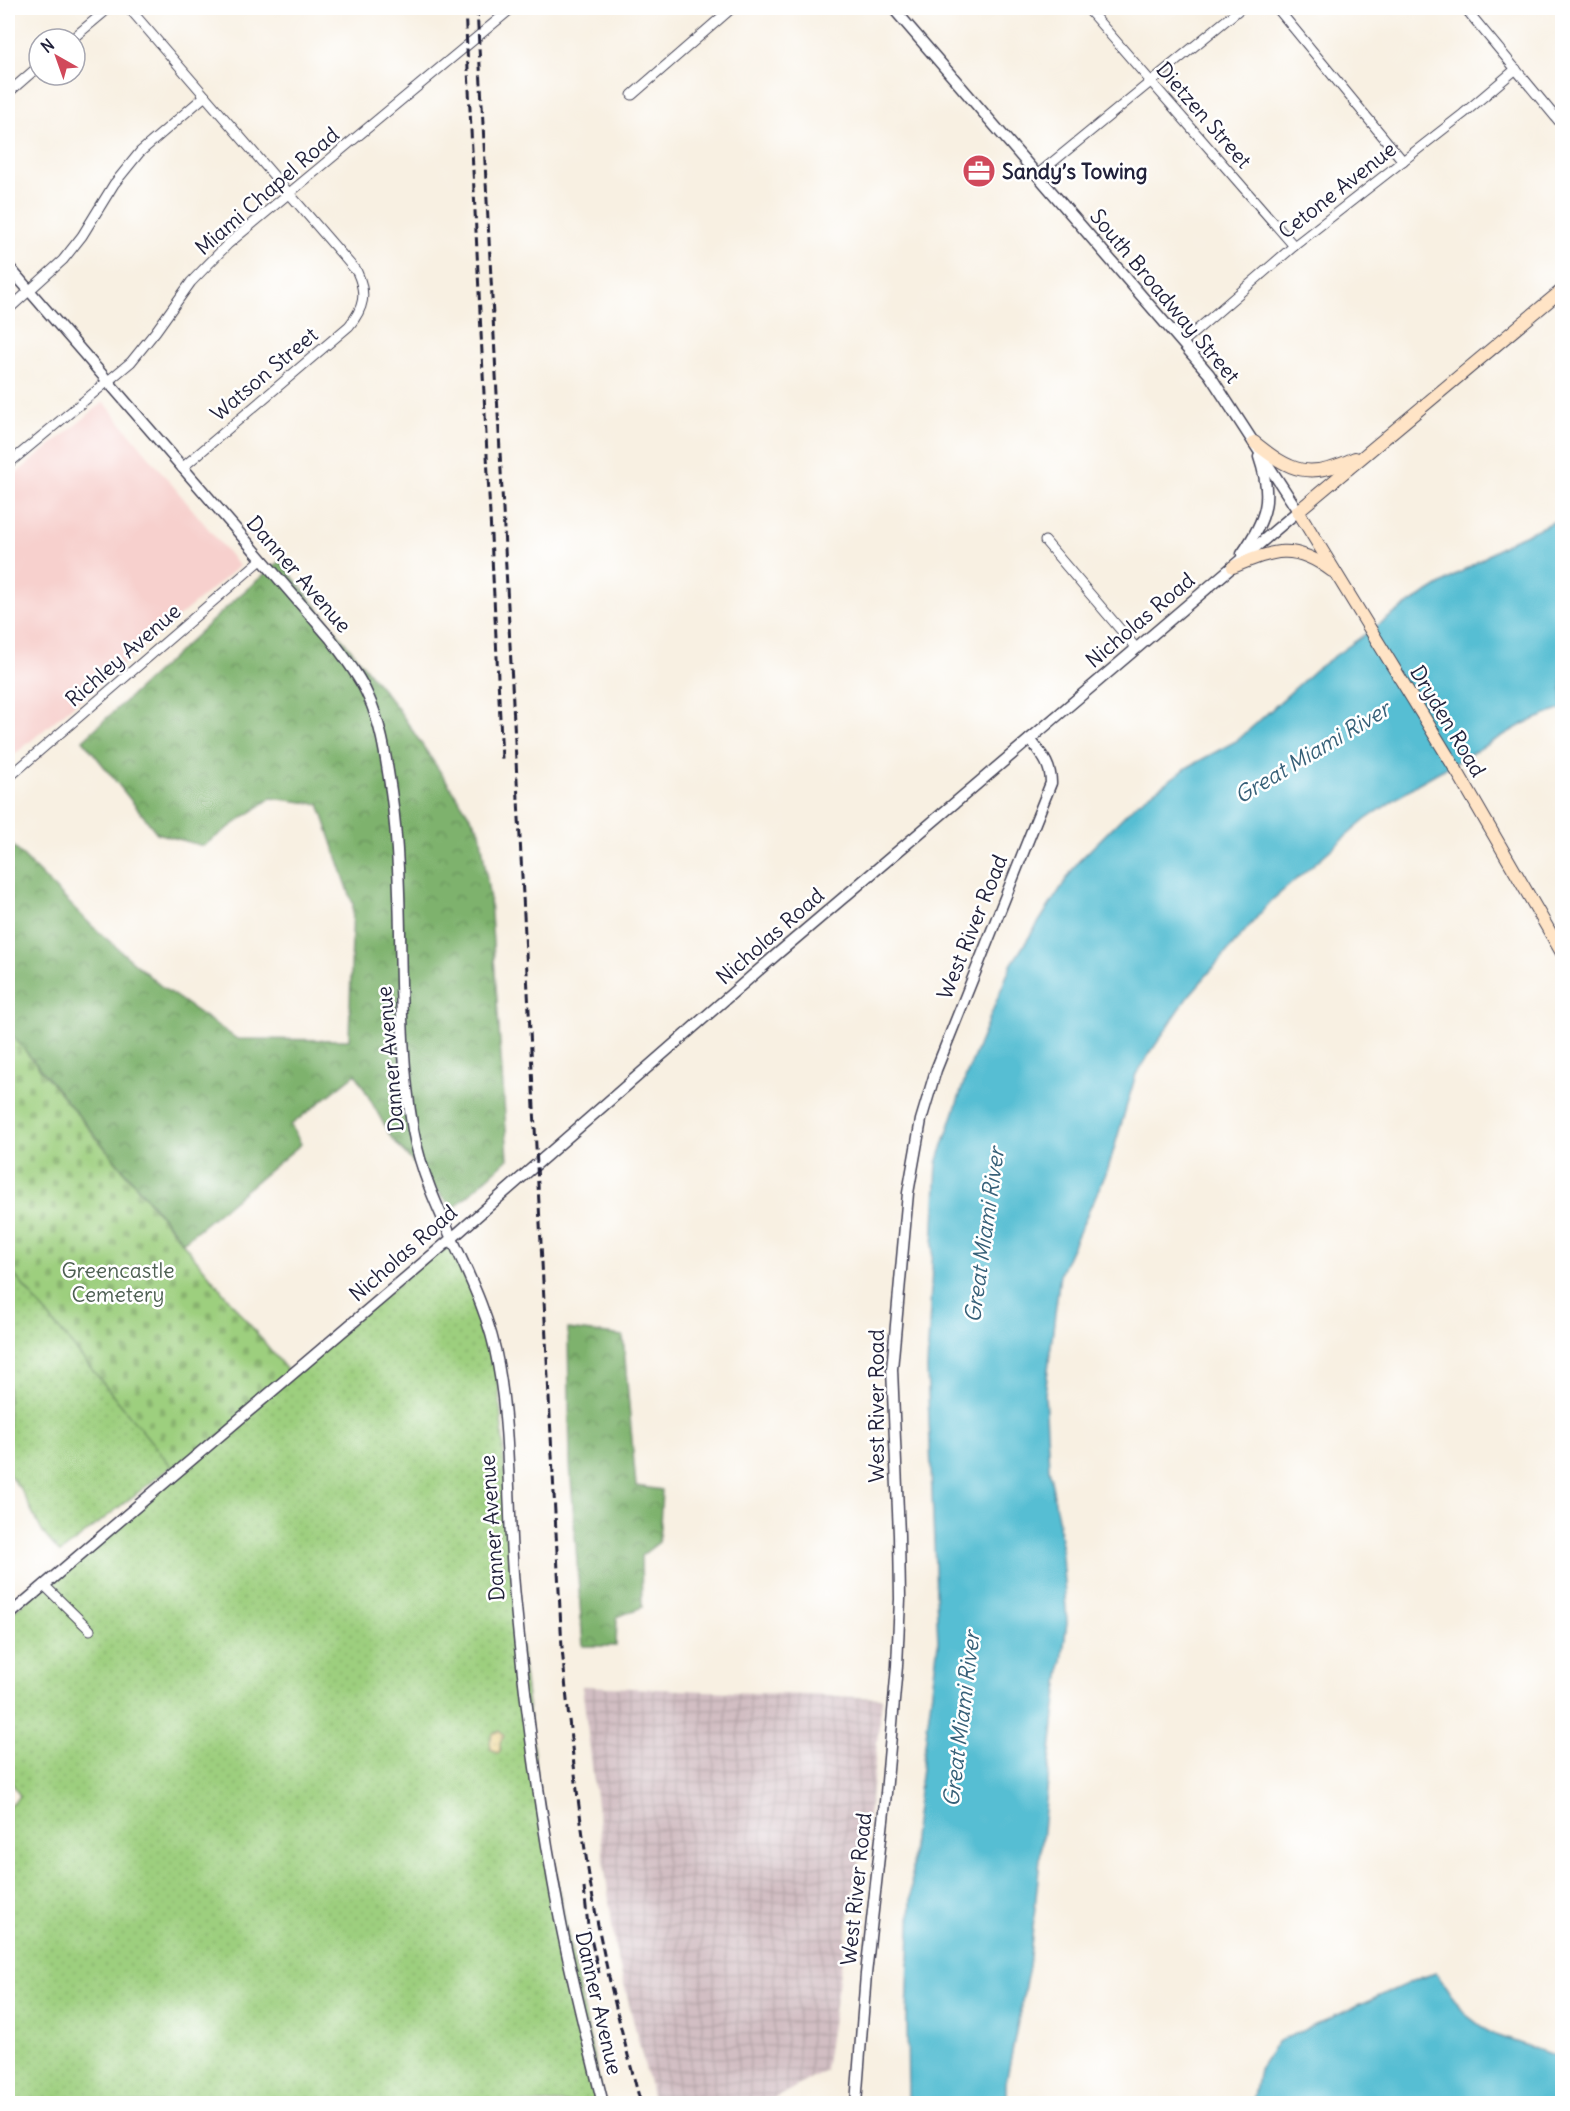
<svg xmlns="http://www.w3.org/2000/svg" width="1570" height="2111" font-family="Delius,sans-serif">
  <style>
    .built { fill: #f7d0cd }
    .industrial { fill: url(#industrial-grid) }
    .grass { fill: url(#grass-dots); stroke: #60785c; stroke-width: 1.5 }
    .forest { fill: url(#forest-crowns); stroke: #506a54; stroke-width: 1.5 }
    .sand { fill: url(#sand-dots); stroke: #887e6c; stroke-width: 1.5 }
    .cemetery { fill: url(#cemetery-stones); stroke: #60785c; stroke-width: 1.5 }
    .water { fill: #56bed3; stroke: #3c7087; stroke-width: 1.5 }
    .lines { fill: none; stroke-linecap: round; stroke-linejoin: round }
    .minor-casing { stroke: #424154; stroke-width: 11 }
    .tertiary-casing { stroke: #424154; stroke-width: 13 }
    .secondary-casing { stroke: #424154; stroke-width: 14 }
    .minor { stroke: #fff; stroke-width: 9 }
    .tertiary { stroke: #fff; stroke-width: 10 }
    .secondary { stroke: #ffe4c6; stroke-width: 12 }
    .rail { stroke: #22223b; stroke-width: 3; stroke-dasharray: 9 4.5; stroke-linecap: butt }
    .labels { text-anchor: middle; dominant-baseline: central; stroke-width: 5; stroke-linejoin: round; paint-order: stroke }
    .street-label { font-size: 21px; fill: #22223b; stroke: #fff }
    .poi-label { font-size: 21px; font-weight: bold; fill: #22223b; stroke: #fff; text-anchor: start }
    .park-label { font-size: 21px; fill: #4d5f52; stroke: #fff }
    .water-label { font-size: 22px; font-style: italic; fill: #376078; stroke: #fff }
  </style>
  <defs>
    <pattern id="industrial-grid" width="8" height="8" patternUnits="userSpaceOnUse" patternTransform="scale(1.5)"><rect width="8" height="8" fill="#d2bec3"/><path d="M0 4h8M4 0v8" fill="none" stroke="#b4a3a8"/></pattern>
    <pattern id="grass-dots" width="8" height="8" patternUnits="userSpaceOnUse" patternTransform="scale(1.5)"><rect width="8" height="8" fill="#9dcf7e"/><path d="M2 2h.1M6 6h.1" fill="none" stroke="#87b16e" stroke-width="1.8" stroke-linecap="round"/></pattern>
    <pattern id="forest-crowns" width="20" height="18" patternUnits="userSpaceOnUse" patternTransform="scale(1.5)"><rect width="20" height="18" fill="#7eb26d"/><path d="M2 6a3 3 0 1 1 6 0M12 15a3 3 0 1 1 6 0" fill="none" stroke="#67905b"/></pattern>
    <pattern id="sand-dots" width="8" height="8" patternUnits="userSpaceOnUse" patternTransform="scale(1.5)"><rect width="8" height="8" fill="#eeda9e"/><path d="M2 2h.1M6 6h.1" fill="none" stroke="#ccbb89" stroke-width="1.8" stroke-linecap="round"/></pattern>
    <pattern id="cemetery-stones" width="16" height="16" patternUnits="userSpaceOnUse" patternTransform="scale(1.5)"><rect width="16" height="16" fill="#9dcf7e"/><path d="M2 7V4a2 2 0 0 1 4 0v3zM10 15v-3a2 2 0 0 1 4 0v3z" fill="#87b16e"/></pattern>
  </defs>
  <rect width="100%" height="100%" fill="#fff"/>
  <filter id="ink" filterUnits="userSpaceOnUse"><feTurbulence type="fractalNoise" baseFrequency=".0167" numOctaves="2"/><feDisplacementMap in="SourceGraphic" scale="12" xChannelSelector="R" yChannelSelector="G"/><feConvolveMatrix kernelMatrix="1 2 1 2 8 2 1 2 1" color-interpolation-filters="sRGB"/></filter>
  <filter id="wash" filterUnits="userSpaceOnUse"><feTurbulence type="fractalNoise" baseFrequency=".008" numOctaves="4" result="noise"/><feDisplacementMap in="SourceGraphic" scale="24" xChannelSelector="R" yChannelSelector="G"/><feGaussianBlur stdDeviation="1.35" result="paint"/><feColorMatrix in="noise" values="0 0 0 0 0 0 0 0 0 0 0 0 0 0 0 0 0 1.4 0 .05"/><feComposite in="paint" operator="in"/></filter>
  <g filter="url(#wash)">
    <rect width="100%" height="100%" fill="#f8f0e2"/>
    <polygon class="built" points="104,402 239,566 8,760 8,480"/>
    <polygon class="industrial" points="582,1686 882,1698 871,1799 850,1907 825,2070 776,2098 757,2104 654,2103 615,1948"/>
    <g class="grass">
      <polygon points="451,1239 496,1351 514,1592 539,1796 603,2103 8,2103 8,1807 20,1796 8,1776 8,1616"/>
      <polygon points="8,1267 172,1466 60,1553 43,1533 21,1490 8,1473"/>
    </g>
    <g class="forest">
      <polygon points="280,561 398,709 480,831 490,900 508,1159 453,1209 391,1137 356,1074 291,1125 301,1144 183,1242 8,1030 8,841 92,926 162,987 237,1039 349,1040 353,904 319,804 271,798 203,846 157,833 83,740 240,595"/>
      <polygon points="568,1329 623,1336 636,1486 662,1490 659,1542 641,1556 642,1607 617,1617 616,1646 583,1646 570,1464"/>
    </g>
    <polygon class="sand" points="499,1731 504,1736 500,1742 500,1751 497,1753 491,1749 490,1742 492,1734"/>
    <polygon class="cemetery" points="8,1030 291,1375 176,1472 8,1267"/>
    <g class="water">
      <polygon points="1562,518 1562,709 1525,723 1419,783 1365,820 1271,901 1187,998 1136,1074 1108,1169 1060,1274 1045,1394 1049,1468 1060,1530 1067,1622 1054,1723 1029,1966 1006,2082 1006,2103 908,2104 907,2019 913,1838 938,1643 927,1369 937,1163 966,1076 1011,965 1077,863 1136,804 1188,767 1238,740 1315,670 1401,609 1511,541"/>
      <polygon points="1436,1973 1465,2014 1490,2033 1562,2058 1562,2103 1253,2103 1259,2069 1277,2042 1420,1978"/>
    </g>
  </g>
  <g filter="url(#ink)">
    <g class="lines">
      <defs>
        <g id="minor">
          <path d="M129,8L357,272C367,294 364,308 349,326L182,468"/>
          <polyline points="1087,8 1294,246"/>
          <polyline points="1277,8 1403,161"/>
          <polyline points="1465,8 1562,125"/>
          <polyline points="72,39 109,8"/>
          <polyline points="8,93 39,66"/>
          <polyline points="632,95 732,8"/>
          <polyline points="1038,174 1241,8"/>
          <polyline points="8,310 63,260 82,236 114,184 140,152 205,96"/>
          <polyline points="1183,342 1294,246 1463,114 1516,69"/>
          <polyline points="8,464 131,362 156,331 191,282 228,244 512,8"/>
          <polyline points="1045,541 1136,648"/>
          <polyline points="8,778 261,560"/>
          <polyline points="44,1585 90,1630"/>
        </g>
        <g id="tertiary">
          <path d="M8,266L331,639C344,657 359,675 368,696C382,726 386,759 391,791C407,903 393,1018 413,1130C428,1213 484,1281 498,1364C512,1440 507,1520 515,1597C525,1705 540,1813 560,1919C572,1981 588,2042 603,2104"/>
          <path d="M1242,554C1267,518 1273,498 1259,457"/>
          <polyline points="8,1616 451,1239 776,955 1298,511 1209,374 893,8"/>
          <path d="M856,2104L866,1974L886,1793L897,1666L900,1599L899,1535L892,1369L908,1193L921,1120L936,1070L1051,783C1051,764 1041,754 1030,739"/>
        </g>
        <g id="secondary">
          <polyline points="1562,290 1298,511 1461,778 1562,953"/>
          <path d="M1254,442C1291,472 1309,480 1355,458"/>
          <path d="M1233,567C1274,550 1294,542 1332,571"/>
        </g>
      </defs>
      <use href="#minor" class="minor-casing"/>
      <use href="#tertiary" class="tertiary-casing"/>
      <use href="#secondary" class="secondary-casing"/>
      <use href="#minor" class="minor"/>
      <use href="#tertiary" class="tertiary"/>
      <use href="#secondary" class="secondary"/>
      <g class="rail">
        <polyline points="465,8 502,759"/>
        <path d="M477,8L562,1648C569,1724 577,1800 589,1876C602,1953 620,2028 641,2104"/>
        <polyline points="584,1888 588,1926 599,1973"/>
      </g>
    </g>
  </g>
  <defs>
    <symbol id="office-disc" viewBox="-11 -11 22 22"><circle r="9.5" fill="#d1495b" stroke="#fff"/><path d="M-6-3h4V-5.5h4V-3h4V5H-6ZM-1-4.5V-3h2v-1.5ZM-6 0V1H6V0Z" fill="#fff"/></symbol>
  </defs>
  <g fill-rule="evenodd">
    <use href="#office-disc" x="960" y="152" width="38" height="38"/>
  </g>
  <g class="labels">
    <g class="street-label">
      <text transform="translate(1204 115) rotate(49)">Dietzen Street</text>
      <text transform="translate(1337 190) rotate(-38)">Cetone Avenue</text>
      <text transform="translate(267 191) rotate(-41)">Miami Chapel Road</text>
      <text transform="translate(1165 296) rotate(50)">South Broadway Street</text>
      <text transform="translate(264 374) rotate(-40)">Watson Street</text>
      <text transform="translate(299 574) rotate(49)">Danner Avenue</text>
      <text transform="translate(1140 620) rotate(-40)">Nicholas Road</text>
      <text transform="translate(123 655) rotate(-41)">Richley Avenue</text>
      <text transform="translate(1448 721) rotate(59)">Dryden Road</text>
      <text transform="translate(972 927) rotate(-68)">West River Road</text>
      <text transform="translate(770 936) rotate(-41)">Nicholas Road</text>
      <text transform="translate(390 1059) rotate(-95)">Danner Avenue</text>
      <text transform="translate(403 1253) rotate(-41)">Nicholas Road</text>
      <text transform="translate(876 1406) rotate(-90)">West River Road</text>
      <text transform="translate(492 1528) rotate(-94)">Danner Avenue</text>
      <text transform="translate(856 1889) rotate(-84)">West River Road</text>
      <text transform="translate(599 2003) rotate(77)">Danner Avenue</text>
    </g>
    <g class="poi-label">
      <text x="1002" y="171">Sandy’s Towing</text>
    </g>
    <g class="park-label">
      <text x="118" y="1270">Greencastle<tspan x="118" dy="24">Cemetery</tspan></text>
    </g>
    <g class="water-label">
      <text transform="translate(1312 752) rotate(-31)">Great Miami River</text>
      <text transform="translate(984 1235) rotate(-82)">Great Miami River</text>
      <text transform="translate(961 1719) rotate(-83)">Great Miami River</text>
    </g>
  </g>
  <rect width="1570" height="2111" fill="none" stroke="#fff" stroke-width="30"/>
  <g transform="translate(57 57) rotate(320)"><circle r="28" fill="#ffffff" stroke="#a7a7b1" stroke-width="1.5"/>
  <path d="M0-4.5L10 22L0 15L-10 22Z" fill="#d1495b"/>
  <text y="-9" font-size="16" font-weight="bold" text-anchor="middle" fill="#22223b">N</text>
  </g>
</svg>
